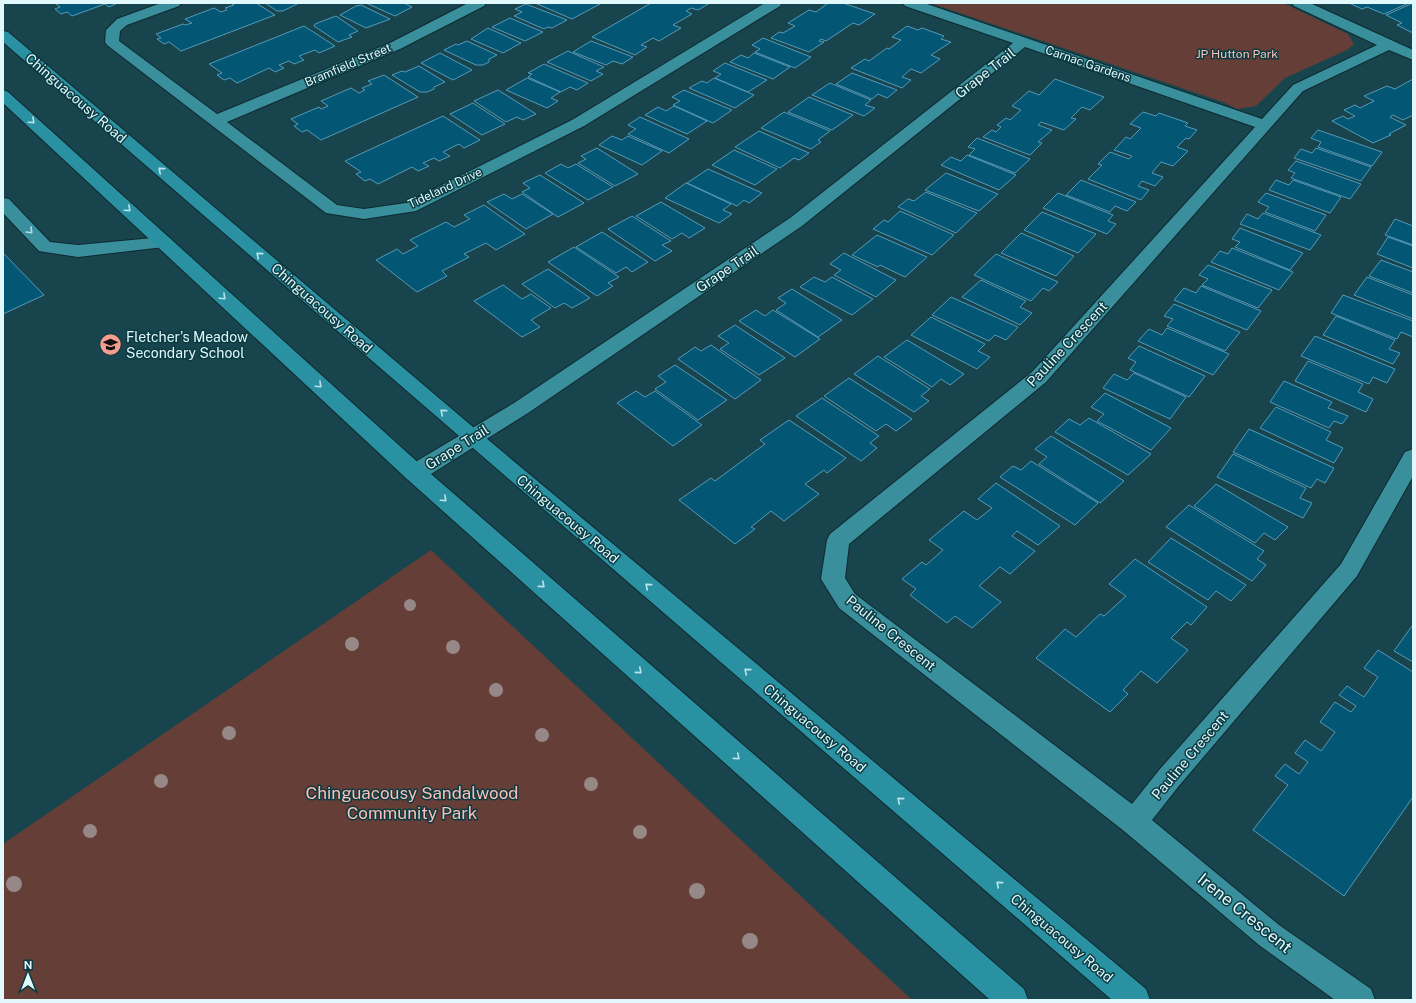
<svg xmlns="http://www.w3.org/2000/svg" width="1416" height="1003" font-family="'Public Sans',sans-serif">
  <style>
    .green { fill: #653e38 }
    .building { fill: #045774; stroke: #5599b8 }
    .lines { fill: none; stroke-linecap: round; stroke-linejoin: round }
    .minor-casing { stroke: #0f292e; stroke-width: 2 }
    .major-casing { stroke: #0f292e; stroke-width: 2 }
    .minor { fill: #398f9c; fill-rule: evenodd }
    .major { fill: #2991a1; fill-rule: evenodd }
    .tree { fill: #968886 }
    .oneway { stroke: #bce3ea }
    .oneway2 { stroke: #b7dee4 }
    .labels { text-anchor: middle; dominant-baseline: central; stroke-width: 3; stroke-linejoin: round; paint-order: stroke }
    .far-park-label { font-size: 12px; fill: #febfb4; stroke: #0b3b42 }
    .far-street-label { font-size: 12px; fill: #e1f8fc; stroke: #0b3b42 }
    .street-label { font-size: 14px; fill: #e1f8fc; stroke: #0b3b42 }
    .poi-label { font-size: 14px; fill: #e1f8fc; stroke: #0b3b42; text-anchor: start }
    .near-park-label { font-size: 17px; fill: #febfb4; stroke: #0b3b42 }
    .near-street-label { font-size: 17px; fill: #e1f8fc; stroke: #0b3b42 }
  </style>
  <rect width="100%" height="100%" fill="#18454d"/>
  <g class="green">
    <polygon points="930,3 1283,3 1348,34 1354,44 1347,50 1285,78 1256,106 1237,109 1223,102"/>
    <polygon points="431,550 912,1000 3,1000 3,844"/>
  </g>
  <g class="building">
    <polygon points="55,3 118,3 109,7 105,4 72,16 67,12 61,14 55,9 60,7"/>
    <polygon points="231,3 256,3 275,15 181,51 169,42 164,44 157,39 161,38 156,34 183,24 185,25 192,23 185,19 214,8 221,12 227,10 225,8 234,5"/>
    <polygon points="265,3 299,3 283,11 277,11"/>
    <polygon points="366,3 404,3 412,7 395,16"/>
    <polygon points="535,3 598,3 600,4 572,19"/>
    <polygon points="651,3 710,3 698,10 691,8 686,11 692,14 673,25 681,28 659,41 653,38 641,45 647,47 635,55 592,37"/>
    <polygon points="828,3 843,3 875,14 859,25 853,23 826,41 821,39 819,41 824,42 809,52 771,38 779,32 783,33 795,26 788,23 809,10 816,12"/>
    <polygon points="1349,3 1409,3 1384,14 1367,7 1362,9"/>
    <polygon points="1413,3 1413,33 1397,25 1402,23 1386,15"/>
    <polygon points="526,4 567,20 552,28 548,27 544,29 514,16 522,12 515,9"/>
    <polygon points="361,5 390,19 366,28 340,15 356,6"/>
    <polygon points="336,16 358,31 349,35 352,37 338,42 314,26 315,24"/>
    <polygon points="510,18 543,32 525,41 492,27"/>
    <polygon points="304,26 335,46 319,53 315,50 299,56 304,60 294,64 289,61 279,65 284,68 275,72 269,68 237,83 230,78 224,80 217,75 222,73 209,64"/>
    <polygon points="907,26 918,30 922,28 944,36 941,39 951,42 931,55 940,59 921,73 911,69 902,77 911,80 902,88 851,68 865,59 869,61 887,48 889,49 901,40 892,37"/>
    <polygon points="488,28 521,43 503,53 471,39"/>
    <polygon points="763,38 811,57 795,68 755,52 760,49 752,45"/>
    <polygon points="467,41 497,55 489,59 489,62 483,65 476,65 444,50 456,44 458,45"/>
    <polygon points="591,41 633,57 622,64 613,61 606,65 573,52"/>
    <polygon points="568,51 604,67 596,71 603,74 591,81 547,62"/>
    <polygon points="440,53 472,70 453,80 421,63"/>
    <polygon points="754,53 790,67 773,79 730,62 741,55 748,58"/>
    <polygon points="725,63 767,80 748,92 715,78 721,74 713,71"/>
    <polygon points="544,64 588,83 577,90 570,87 561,92 528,77 532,74 528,73"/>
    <polygon points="419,66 445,82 434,87 434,89 427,92 420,92 392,75 402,71 405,72"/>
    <polygon points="852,73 897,90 887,98 878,94 872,99 836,84"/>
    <polygon points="384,75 418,97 321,140 307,130 302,132 294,126 298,124 291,119 319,107 321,109 328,106 321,101 351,88 359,93 365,90 362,88 372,84 368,81"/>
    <polygon points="527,78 560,92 551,98 558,101 547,108 506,90"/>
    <polygon points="714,78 754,95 735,108 689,88 702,81 707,83"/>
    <polygon points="1055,79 1104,97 1090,110 1082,107 1071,118 1076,119 1064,130 1041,122 1038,125 1052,130 1038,142 1042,143 1030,155 983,137 992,130 996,132 1001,127 997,125 1006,118 1010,120 1021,110 1012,106 1029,91 1039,95"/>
    <polygon points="1413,79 1413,115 1403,120 1393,115 1390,117 1406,125 1389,134 1391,135 1373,143 1332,121 1343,116 1348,119 1355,116 1344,110 1355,105 1360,108 1374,101 1364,96 1387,86 1395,89"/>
    <polygon points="830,83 871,100 865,105 875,108 864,116 812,95"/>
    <polygon points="498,90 536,114 523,120 517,117 506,122 474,101"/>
    <polygon points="684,90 732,110 713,123 673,105 680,101 672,97"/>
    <polygon points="809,97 853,115 832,130 788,112"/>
    <polygon points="473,103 505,124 482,135 450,114"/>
    <polygon points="674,106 707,121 687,134 645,115 658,107 666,111"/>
    <polygon points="784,112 830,131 818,140 821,142 811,149 761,128"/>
    <polygon points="1143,112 1156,116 1159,113 1188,123 1185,126 1197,130 1189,139 1186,138 1177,147 1188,151 1173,166 1161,162 1152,173 1163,177 1155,186 1142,181 1138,186 1149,190 1141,200 1088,179 1102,165 1098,164 1110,152 1129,159 1132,156 1114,150 1126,137 1130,139 1141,128 1130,124"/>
    <polygon points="443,116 480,140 464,148 459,144 443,152 450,156 439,161 434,158 423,163 429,166 418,171 412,167 378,184 370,179 365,181 356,174 361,172 345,161"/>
    <polygon points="640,117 689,139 669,153 628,134 636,129 628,125"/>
    <polygon points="1318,130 1382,152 1372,166 1318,147 1321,142 1311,138"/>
    <polygon points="759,131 809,153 799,160 794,158 780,168 735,147"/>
    <polygon points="612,136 622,140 628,136 662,151 642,165 599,145"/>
    <polygon points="977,138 1030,159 1015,173 969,155 975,149 968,147"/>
    <polygon points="597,148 638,174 615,186 578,163 586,159 581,156"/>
    <polygon points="1316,148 1371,167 1361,181 1294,158 1301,149 1312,153"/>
    <polygon points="734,150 777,169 755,185 712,165"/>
    <polygon points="967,155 1016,175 999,190 941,165 951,157 961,161"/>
    <polygon points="1296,161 1361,184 1350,199 1291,178 1295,173 1288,170"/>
    <polygon points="561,164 568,168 576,164 613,187 588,200 545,173"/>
    <polygon points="708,169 762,193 749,203 744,200 737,206 687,183"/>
    <polygon points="946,173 998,194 979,211 925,190"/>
    <polygon points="540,175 584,203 558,217 522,192 530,188 523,183"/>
    <polygon points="1081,180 1136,202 1127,211 1115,206 1110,212 1066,195"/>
    <polygon points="1276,180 1289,185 1293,180 1341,197 1330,213 1269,190"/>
    <polygon points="686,183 731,204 723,210 732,214 719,223 665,198"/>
    <polygon points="926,192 977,213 956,233 898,207 908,199 914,201"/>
    <polygon points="1058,193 1113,215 1108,221 1116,224 1107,234 1043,208"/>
    <polygon points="1266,193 1326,215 1315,231 1265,212 1269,207 1258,202"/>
    <polygon points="504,194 512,199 522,194 553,214 526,229 487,202"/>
    <polygon points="661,202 705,228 689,238 682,233 672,239 636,216"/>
    <polygon points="484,205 525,234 496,250 486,243 464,254 469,257 442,271 447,276 417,292 376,260 397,249 403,254 418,246 410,240 446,222 454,227 470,219 464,215"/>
    <polygon points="900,211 954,235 932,255 873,229 884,220 888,222"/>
    <polygon points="1042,212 1096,234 1078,253 1024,230"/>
    <polygon points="1263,213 1321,235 1310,250 1240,224 1247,214 1258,219"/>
    <polygon points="632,216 671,241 662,245 672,251 655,261 608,229"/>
    <polygon points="1395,219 1413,226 1413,245 1385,235"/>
    <polygon points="1240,228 1303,253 1290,270 1235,247 1240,242 1232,239"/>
    <polygon points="602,232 648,262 632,272 626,267 616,273 576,247"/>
    <polygon points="1021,233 1074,256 1056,276 1001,253"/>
    <polygon points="877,235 927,257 905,277 880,265 878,267 852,255"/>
    <polygon points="1388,237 1413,246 1413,268 1377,254"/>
    <polygon points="574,247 619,277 608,283 613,286 597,296 548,262"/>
    <polygon points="1232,248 1293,272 1279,290 1211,262 1220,251 1228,254"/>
    <polygon points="3,253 44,295 3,314"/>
    <polygon points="844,253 896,280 876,297 834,275 841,270 830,264"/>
    <polygon points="996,254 1058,282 1049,291 1043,288 1031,301 974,275"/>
    <polygon points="1381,260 1413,272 1413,293 1369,276"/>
    <polygon points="1208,265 1272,290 1258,308 1202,285 1208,279 1199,275"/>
    <polygon points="548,269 590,298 572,308 564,303 555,308 522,284"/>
    <polygon points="814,277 825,282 832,277 873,299 852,315 800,287"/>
    <polygon points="1367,277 1413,295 1413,319 1354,295"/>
    <polygon points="981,280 1026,301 1020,307 1032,313 1020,325 962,297"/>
    <polygon points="503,285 522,299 531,294 551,308 531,320 540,327 522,337 474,301"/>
    <polygon points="1201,286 1261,311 1247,330 1174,300 1184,288 1196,293"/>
    <polygon points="792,289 842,320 818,337 776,310 786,303 778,298"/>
    <polygon points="1343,295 1413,321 1413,337 1401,332 1397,339 1331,313"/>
    <polygon points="951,297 1018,327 1006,340 995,335 989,341 932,315"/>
    <polygon points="1174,304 1240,332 1225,351 1167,326 1173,319 1164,316"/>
    <polygon points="756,310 765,316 773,310 820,339 795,357 739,321"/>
    <polygon points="1336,316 1395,340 1389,349 1400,353 1393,364 1323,335"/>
    <polygon points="931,317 985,344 978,351 990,357 977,369 911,335"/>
    <polygon points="735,325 785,358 759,375 720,349 729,343 718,336"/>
    <polygon points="1167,328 1229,354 1213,375 1138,341 1149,329 1162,335"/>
    <polygon points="1315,336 1395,369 1387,383 1373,377 1369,384 1301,356"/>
    <polygon points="907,340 964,374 950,385 941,379 932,387 884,357"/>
    <polygon points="711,345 761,380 735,399 678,359 695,347 701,351"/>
    <polygon points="1139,346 1205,376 1189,397 1130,370 1136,362 1128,358"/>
    <polygon points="878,356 930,389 921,396 929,401 914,412 854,374"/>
    <polygon points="1308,361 1363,384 1358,392 1373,399 1366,412 1295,381"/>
    <polygon points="675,365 727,400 698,420 655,389 666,382 658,376"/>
    <polygon points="1134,373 1186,397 1170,419 1103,388 1114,374 1127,380"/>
    <polygon points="849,378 912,419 896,431 886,424 876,431 824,396"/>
    <polygon points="1284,381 1332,402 1328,408 1348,416 1342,424 1334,421 1329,428 1270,402"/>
    <polygon points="636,391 645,397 655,391 702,425 673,446 617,403"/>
    <polygon points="1105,393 1171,428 1151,450 1097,421 1104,414 1091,407"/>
    <polygon points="822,398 879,436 870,443 877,448 861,461 796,416"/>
    <polygon points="1276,407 1331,432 1326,440 1343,448 1334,463 1260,428"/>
    <polygon points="1089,418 1151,454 1128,475 1055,432 1069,419 1080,425"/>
    <polygon points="789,420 846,458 827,473 824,470 805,484 819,494 784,521 771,511 751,527 755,529 735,544 679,500 711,478 715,481 765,444 760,440"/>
    <polygon points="1249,429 1334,468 1325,483 1317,479 1311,488 1233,452"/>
    <polygon points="1051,436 1124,481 1100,503 1039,464 1047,457 1035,449"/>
    <polygon points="1233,454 1306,488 1300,498 1312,503 1303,518 1217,477"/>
    <polygon points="1031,461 1098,503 1075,525 1000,477 1013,466 1021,470"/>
    <polygon points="996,483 1060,526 1038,545 1017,531 1012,536 1035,551 1010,574 1000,567 979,586 1001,602 972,628 955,616 947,623 910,595 916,589 902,579 922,562 926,565 943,550 929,540 964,511 977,520 992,508 978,499"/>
    <polygon points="1216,484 1288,527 1275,540 1264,533 1255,543 1194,506"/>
    <polygon points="1189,505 1264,551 1257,559 1266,565 1252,581 1166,527"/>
    <polygon points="1171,538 1246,585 1231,601 1216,591 1208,600 1148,562"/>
    <polygon points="1135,559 1207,607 1191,625 1187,622 1171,638 1188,650 1157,683 1141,671 1123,690 1128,694 1110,712 1036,658 1065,629 1076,637 1100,614 1104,616 1126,596 1109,584"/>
    <polygon points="1412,626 1413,626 1413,662 1394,651"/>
    <polygon points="1378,650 1413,672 1413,797 1344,896 1253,830 1288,785 1275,776 1285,764 1299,774 1308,762 1295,753 1305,740 1321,751 1335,732 1320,722 1335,702 1351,712 1356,706 1339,695 1347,686 1364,697 1378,677 1364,668"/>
  </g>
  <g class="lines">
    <defs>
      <g id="minor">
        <polygon points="161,3 181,3 179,6 127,25 120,31 119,41 217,114 390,43 468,3 486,3 484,6 400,49 227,122 337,205 364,209 406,203 572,120 765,3 782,3 780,6 584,126 416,211 364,219 326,213 107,45 105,42 106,30 117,19"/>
        <polygon points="903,3 924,3 1262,119 1293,85 1377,45 1294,6 1292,3 1310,3 1413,50 1413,60 1389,50 1303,91 1046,382 849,544 845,578 855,594 1132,804 1160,769 1341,564 1405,452 1413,449 1413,476 1357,576 1178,787 1152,820 1279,925 1371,989 1375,1000 1335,1000 1259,945 1124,831 839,608 821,579 827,540 830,534 1032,372 1255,127 1025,47 802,226 528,413 423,479 415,481 407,479 404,473 407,467 514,403 790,218 1013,43 905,6"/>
        <polygon points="3,198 9,199 50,242 78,245 164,237 170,238 173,242 170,246 164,247 78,257 45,252 39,251 3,213"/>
      </g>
      <g id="major">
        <polygon points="3,31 8,32 480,433 1146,989 1150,1000 1112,1000 3,42"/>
        <polygon points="3,90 8,92 423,467 1024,989 1028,1000 990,1000 407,479 3,103"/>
      </g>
    </defs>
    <use href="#minor" class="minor-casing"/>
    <use href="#major" class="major-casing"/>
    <use href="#minor" class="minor"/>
    <use href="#major" class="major"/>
  </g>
  <g class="tree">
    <circle cx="410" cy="605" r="6"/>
    <circle cx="352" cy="644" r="7"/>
    <circle cx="453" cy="647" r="7"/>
    <circle cx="496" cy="690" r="7"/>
    <circle cx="229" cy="733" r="7"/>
    <circle cx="542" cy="735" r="7"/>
    <circle cx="161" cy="781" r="7"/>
    <circle cx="591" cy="784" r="7"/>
    <circle cx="90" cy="831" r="7"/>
    <circle cx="640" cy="832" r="7"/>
    <circle cx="14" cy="884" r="8"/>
    <circle cx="697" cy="891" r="8"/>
    <circle cx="750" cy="941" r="8"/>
  </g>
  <defs><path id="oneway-chevron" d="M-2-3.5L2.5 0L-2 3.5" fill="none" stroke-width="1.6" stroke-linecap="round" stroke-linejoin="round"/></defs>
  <g class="oneway">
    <use href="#oneway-chevron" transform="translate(32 121) rotate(42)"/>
    <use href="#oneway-chevron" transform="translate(161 170) rotate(-139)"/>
    <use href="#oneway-chevron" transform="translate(128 209) rotate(42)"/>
    <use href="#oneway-chevron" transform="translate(259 255) rotate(-139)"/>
    <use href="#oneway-chevron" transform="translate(223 297) rotate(43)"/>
    <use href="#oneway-chevron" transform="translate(319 385) rotate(43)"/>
    <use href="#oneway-chevron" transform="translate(443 412) rotate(-139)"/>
    <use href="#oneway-chevron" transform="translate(444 499) rotate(42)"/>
    <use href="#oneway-chevron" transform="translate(542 585) rotate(41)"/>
    <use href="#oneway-chevron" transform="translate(648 586) rotate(-140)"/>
    <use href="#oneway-chevron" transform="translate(639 671) rotate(41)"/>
    <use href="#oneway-chevron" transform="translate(747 671) rotate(-140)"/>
    <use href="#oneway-chevron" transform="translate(737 757) rotate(41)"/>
    <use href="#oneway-chevron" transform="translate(900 800) rotate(-140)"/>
    <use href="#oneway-chevron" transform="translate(999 884) rotate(-140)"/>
  </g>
  <use class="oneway2" href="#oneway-chevron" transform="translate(30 231) rotate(46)"/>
  <defs>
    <symbol id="school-disc" viewBox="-11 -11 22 22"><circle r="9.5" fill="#f59d8f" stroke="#0b3b42"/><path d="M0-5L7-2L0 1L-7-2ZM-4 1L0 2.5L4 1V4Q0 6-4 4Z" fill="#111"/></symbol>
  </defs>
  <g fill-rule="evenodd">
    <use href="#school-disc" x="98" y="332" width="25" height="25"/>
  </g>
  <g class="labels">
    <g class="far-park-label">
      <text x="1237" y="54">JP Hutton Park</text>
    </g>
    <g class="far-street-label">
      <text transform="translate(1088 64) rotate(19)">Carnac Gardens</text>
      <text transform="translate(348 65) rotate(-23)">Bramfield Street</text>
      <text transform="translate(445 188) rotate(-25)">Tideland Drive</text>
    </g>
    <g class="street-label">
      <text transform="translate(985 73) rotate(-38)">Grape Trail</text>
      <text transform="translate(76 98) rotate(41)">Chinguacousy Road</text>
      <text transform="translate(727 269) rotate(-34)">Grape Trail</text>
      <text transform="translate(322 308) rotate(41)">Chinguacousy Road</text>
      <text transform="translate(1067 344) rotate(-47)">Pauline Crescent</text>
      <text transform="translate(457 447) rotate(-32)">Grape Trail</text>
      <text transform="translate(568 519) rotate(40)">Chinguacousy Road</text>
      <text transform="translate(891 633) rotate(39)">Pauline Crescent</text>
      <text transform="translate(815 728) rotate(40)">Chinguacousy Road</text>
      <text transform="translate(1190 755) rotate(-50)">Pauline Crescent</text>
      <text transform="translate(1062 938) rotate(40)">Chinguacousy Road</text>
    </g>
    <g class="poi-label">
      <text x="126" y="337">Fletcher's Meadow<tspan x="126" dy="16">Secondary School</tspan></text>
    </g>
    <g class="near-park-label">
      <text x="412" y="793">Chinguacousy Sandalwood<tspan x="412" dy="20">Community Park</tspan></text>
    </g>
    <g class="near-street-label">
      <text transform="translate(1245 913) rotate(39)">Irene Crescent</text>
    </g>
  </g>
  <rect width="1416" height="1003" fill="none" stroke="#e1f8fc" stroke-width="8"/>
  <g transform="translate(28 975)" stroke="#0b3b42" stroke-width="3" paint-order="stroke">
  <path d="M0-3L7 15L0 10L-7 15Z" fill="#e1f8fc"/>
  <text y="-6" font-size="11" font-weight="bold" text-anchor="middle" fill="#e1f8fc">N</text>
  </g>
</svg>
